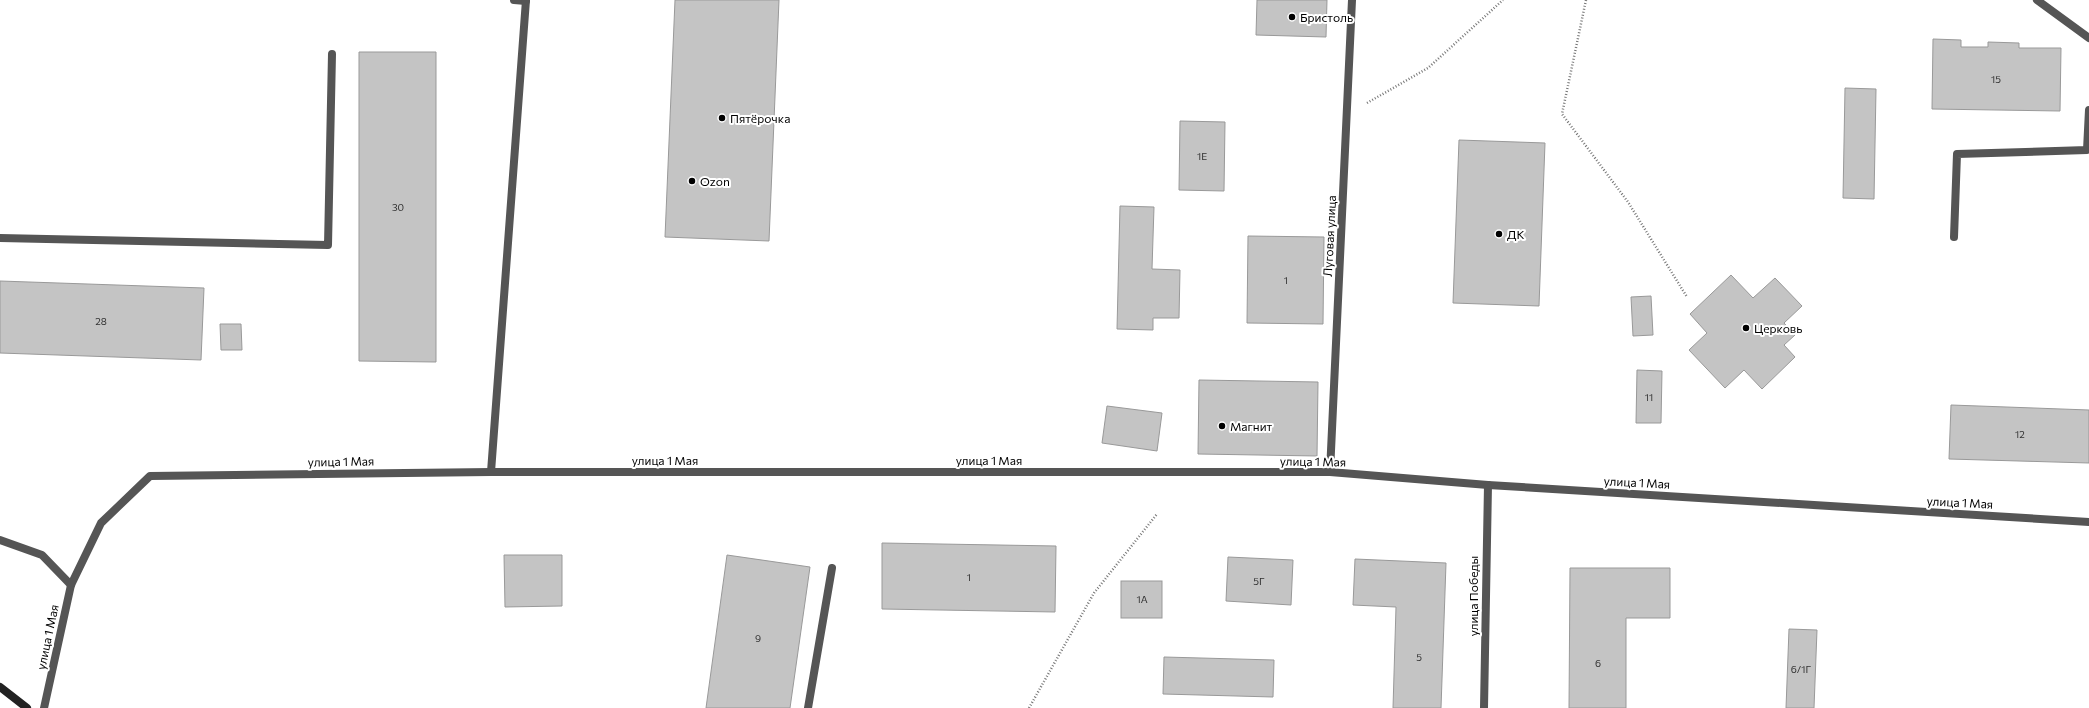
<svg xmlns="http://www.w3.org/2000/svg" width="2089" height="708" font-family="Commissioner,sans-serif">
  <style>
    .building { fill: #c4c4c4; stroke: #999 }
    .lines { fill: none; stroke-linecap: round; stroke-linejoin: round }
    .path { stroke: #777; stroke-width: 2.5; stroke-dasharray: 1 2; stroke-linecap: butt }
    .lane { stroke: #555; stroke-width: 8 }
    .street { stroke: #555; stroke-width: 8 }
    .secondary { stroke: #222; stroke-width: 8 }
    .poi-dot { fill: #000; stroke: #fff; stroke-width: 1.5 }
    .labels { text-anchor: middle; dominant-baseline: central; stroke-width: 4; stroke-linejoin: round; paint-order: stroke }
    .number-label { font-size: 10px; fill: #313131 }
    .poi-label { font-size: 12px; fill: #000; stroke: #fff; text-anchor: start }
    .street-label { font-size: 12px; fill: #000; stroke: #fff }
  </style>
  <rect width="100%" height="100%" fill="#fff"/>
  <g class="building">
    <polygon points="675,0 779,0 769,241 665,237"/>
    <polygon points="1257,0 1327,0 1326,37 1256,35"/>
    <polygon points="1933,39 1961,40 1961,47 1988,47 1988,42 2019,43 2019,48 2061,48 2060,111 1932,109"/>
    <polygon points="359,52 436,52 436,362 359,361"/>
    <polygon points="1845,88 1876,89 1874,199 1843,198"/>
    <polygon points="1180,121 1225,122 1224,191 1179,190"/>
    <polygon points="1459,140 1545,143 1539,306 1453,303"/>
    <polygon points="1120,206 1154,207 1152,269 1180,270 1179,318 1153,318 1153,330 1117,329"/>
    <polygon points="1248,236 1324,237 1323,324 1247,323"/>
    <polygon points="1731,275 1753,298 1775,278 1802,306 1784,323 1795,335 1784,345 1795,357 1762,389 1744,370 1725,388 1689,350 1707,333 1690,314"/>
    <polygon points="0,281 204,288 201,360 0,353"/>
    <polygon points="1651,296 1653,335 1633,336 1631,297"/>
    <polygon points="220,324 241,324 242,350 221,350"/>
    <polygon points="1637,370 1662,371 1661,423 1636,423"/>
    <polygon points="1199,380 1318,382 1317,456 1198,454"/>
    <polygon points="1951,405 2089,410 2089,463 1949,459"/>
    <polygon points="1107,406 1162,413 1157,451 1102,443"/>
    <polygon points="882,543 1056,546 1055,612 882,609"/>
    <polygon points="504,555 562,555 562,606 505,607"/>
    <polygon points="727,555 810,567 790,708 706,708"/>
    <polygon points="1228,557 1293,560 1291,605 1226,601"/>
    <polygon points="1355,559 1446,563 1441,708 1393,708 1396,607 1353,605"/>
    <polygon points="1570,568 1670,568 1670,618 1626,618 1626,708 1569,708"/>
    <rect x="1121" y="581" width="41" height="37"/>
    <polygon points="1789,629 1817,630 1814,708 1786,708"/>
    <polygon points="1164,657 1274,660 1273,697 1163,694"/>
  </g>
  <g class="lines">
    <g class="path">
      <polyline points="1586,0 1562,114 1628,202 1687,297"/>
      <polyline points="1367,103 1428,68 1503,0"/>
      <polyline points="1029,708 1094,593 1157,514"/>
    </g>
    <g class="lane">
      <polyline points="514,0 526,1"/>
      <polyline points="2037,0 2089,38"/>
      <polyline points="1954,237 1957,154 2087,150 2089,110"/>
      <polyline points="0,238 328,245 332,54"/>
      <polyline points="808,708 832,568"/>
    </g>
    <g class="street">
      <polyline points="491,472 526,0"/>
      <polyline points="1330,472 1352,0"/>
      <polyline points="0,540 42,555 71,585"/>
      <polyline points="44,708 71,585 101,523 150,476 491,472 1330,472 1488,485 2089,522"/>
      <polyline points="1484,708 1488,485"/>
    </g>
    <polyline class="secondary" points="0,687 27,708"/>
  </g>
  <g class="poi-dot">
    <circle cx="1292" cy="17" r="4"/>
    <circle cx="722" cy="118" r="4"/>
    <circle cx="692" cy="181" r="4"/>
    <circle cx="1499" cy="234" r="4"/>
    <circle cx="1746" cy="328" r="4"/>
    <circle cx="1222" cy="426" r="4"/>
  </g>
  <g class="labels">
    <g class="number-label">
      <text x="1996" y="79">15</text>
      <text x="1202" y="156">1Е</text>
      <text x="398" y="207">30</text>
      <text x="1286" y="280">1</text>
      <text x="101" y="321">28</text>
      <text x="1649" y="397">11</text>
      <text x="2020" y="434">12</text>
      <text x="969" y="577">1</text>
      <text x="1259" y="581">5Г</text>
      <text x="1142" y="599">1А</text>
      <text x="758" y="638">9</text>
      <text x="1419" y="657">5</text>
      <text x="1598" y="663">6</text>
      <text x="1801" y="669">6/1Г</text>
    </g>
    <g class="poi-label">
      <text x="1300" y="17">Бристоль</text>
      <text x="730" y="118">Пятёрочка</text>
      <text x="700" y="181">Ozon</text>
      <text x="1507" y="234">ДК</text>
      <text x="1754" y="328">Церковь</text>
      <text x="1230" y="426">Магнит</text>
    </g>
    <g class="street-label">
      <text transform="translate(1329 236) rotate(-87)">Луговая улица</text>
      <text x="665" y="460">улица 1 Мая</text>
      <text x="989" y="460">улица 1 Мая</text>
      <text transform="translate(341 461) rotate(-1)">улица 1 Мая</text>
      <text transform="translate(1313 461) rotate(1)">улица 1 Мая</text>
      <text transform="translate(1637 482) rotate(3)">улица 1 Мая</text>
      <text transform="translate(1960 502) rotate(3)">улица 1 Мая</text>
      <text transform="translate(1473 596) rotate(-90)">улица Победы</text>
      <text transform="translate(47 637) rotate(-78)">улица 1 Мая</text>
    </g>
  </g>
</svg>
